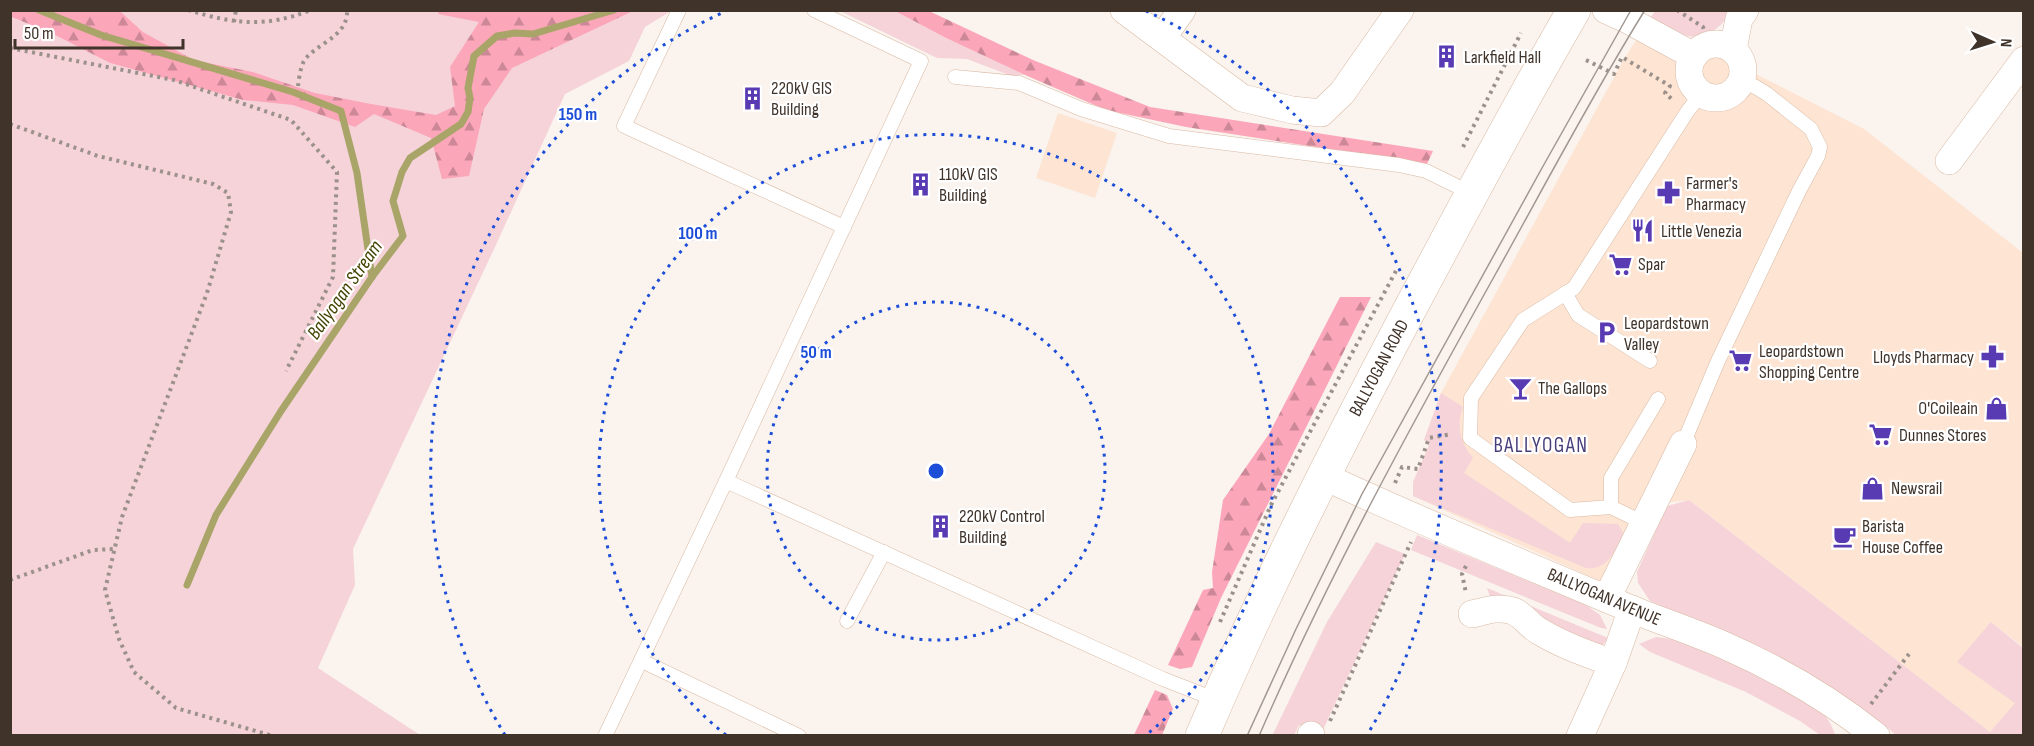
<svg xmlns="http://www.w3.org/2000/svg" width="2034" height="746" font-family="'Sofia Sans Condensed',sans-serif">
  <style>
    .built { fill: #fde4d3 }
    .green { fill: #f5d3d9 }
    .forest { fill: url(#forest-firs) }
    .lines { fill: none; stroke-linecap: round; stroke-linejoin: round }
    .stream { stroke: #a9a468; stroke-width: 7 }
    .lane-casing { stroke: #d9b9a2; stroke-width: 15 }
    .street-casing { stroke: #d9b9a2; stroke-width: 28 }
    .secondary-casing { stroke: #d9b9a2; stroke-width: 34 }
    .path { stroke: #9b918a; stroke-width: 4; stroke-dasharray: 3 4.5; stroke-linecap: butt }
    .lane { stroke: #fff; stroke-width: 14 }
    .street { stroke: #fff; stroke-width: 27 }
    .secondary { stroke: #fff; stroke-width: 33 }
    .tram { stroke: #a29891; stroke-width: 1.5 }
    .ring { fill: none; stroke: #1d4ed8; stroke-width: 3; stroke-dasharray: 3 6 }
    .labels { text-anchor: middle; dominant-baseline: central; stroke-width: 4.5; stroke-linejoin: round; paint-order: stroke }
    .poi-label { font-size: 18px; fill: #40332a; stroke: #fff; text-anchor: start }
    .street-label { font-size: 18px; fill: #40332a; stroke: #fff }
    .water-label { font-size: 20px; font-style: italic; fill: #444200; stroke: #fff }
    .quarter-label { font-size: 21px; letter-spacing: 1.5px; fill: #483e7b; stroke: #fff }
    .centre { fill: #1d4ed8; stroke: #fff; stroke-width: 3 }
    .ring-label { font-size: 18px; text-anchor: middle; font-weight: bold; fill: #1d4ed8; stroke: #fff; stroke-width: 4.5; stroke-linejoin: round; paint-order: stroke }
  </style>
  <defs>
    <pattern id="forest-firs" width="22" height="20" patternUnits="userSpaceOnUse" patternTransform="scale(1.5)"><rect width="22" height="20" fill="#fba6b9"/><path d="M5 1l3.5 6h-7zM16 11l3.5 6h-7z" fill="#cd8897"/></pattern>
  </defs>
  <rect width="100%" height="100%" fill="#faf3ee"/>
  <g class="built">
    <polygon points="1651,17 1679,35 1864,129 2023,253 2023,647 1991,622 2016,703 1990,732 1689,500 1665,503 1623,592 1413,496 1413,482 1430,443 1424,440 1441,393 1624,59"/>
    <polygon points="1058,113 1117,133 1095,198 1036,178"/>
  </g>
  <g class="green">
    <polygon points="120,11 671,11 645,27 629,61 565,94 494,249 353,549 355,585 318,668 420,735 11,735 10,17 49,32 110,63 243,100 294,97 315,93 253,72 194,60 143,32"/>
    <polygon points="840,11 895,11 946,38 1025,75 1009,75 967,59 937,58"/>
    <path d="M1655,11H1733C1703,49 1688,40 1651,17Z"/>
    <path d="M1441,393L1463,407C1456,427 1460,442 1473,458L1464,473L1570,543L1583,523L1618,524L1624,534C1616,550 1607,571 1586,568L1413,496V482L1430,443L1424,440Z"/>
    <polygon points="1689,500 1990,732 2015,703 1957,662 1991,622 2023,648 2023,735 1896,735 1884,725 1685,617 1650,601 1638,583 1637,572 1667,506"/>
    <polygon points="1417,535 1586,605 1600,615 1607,629 1601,628 1411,550"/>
    <polygon points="1376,542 1405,554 1321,734 1299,725 1294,735 1272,736 1327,622"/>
    <polygon points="1487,588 1608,638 1602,646 1490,597"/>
    <path d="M1656,637L1672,639C1718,657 1782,681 1821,712C1828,718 1833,727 1835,735H1820L1800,721L1746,692L1650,652L1639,644Z"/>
  </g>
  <g class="forest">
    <polygon points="10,11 120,11 143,32 194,60 253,72 315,93 371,104 436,115 455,106 450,67 479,22 438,14 439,11 633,11 512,68 484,109 469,176 442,179 431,138 374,114 355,127 293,105 243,100 110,63 49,32 11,17"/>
    <polygon points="895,11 929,11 1033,60 1150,107 1433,151 1427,164 1186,127 1106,110 1025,75 946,38"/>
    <polygon points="1340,297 1371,297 1221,598 1192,667 1180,669 1168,665 1203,590 1213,588 1212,572 1223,500 1269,434"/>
    <polygon points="1155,690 1167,695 1173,709 1162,735 1134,735"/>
  </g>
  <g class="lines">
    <g class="stream">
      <polyline points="39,10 101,35 293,92 341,111 357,173 372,277"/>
      <polyline points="187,585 216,515 281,411 372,277 403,236 393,201 402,172 410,158 461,124 468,112 470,98 468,88 474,56 497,36 515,33 533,34 614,10"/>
    </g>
    <defs>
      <g id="lane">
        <polyline points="679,10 624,126 844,227"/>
        <polyline points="955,77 1019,83 1081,109 1169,136 1399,165 1426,171 1471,193"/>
        <polyline points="1565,293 1578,315 1650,361"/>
        <polyline points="1683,444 1718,361 1799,191 1818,156 1820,147 1811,129 1767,94 1754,86 1741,83"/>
        <polyline points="726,481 1163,679 1217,700"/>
        <polyline points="1611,507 1611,478 1658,399"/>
        <polyline points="1644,523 1611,507 1570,510 1470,438 1471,398 1523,320 1574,288 1687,112 1701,94"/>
        <polyline points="847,621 884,552"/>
        <polyline points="642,661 799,736"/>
        <polyline points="605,736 726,481 921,61 814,10"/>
      </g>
      <g id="street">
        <polyline points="1124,10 1242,98 1292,110 1321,113 1342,93 1400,10"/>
        <polyline points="1606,10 1626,19 1694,56"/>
        <polyline points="1162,38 1182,10"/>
        <circle cx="1716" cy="71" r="27"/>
        <polyline points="1733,49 1739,19 1745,10"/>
        <polyline points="1949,161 2024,60"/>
        <path d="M1323,476C1424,523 1528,566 1631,609C1663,622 1697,633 1728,647C1780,670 1831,700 1876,736"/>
        <polyline points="1607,598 1683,444"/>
        <path d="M1472,614C1485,611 1499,606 1513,611C1524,615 1529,626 1539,631C1562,645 1587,654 1613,663"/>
        <polyline points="1311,736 1311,735"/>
        <polyline points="1580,736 1613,663 1632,609"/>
      </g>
      <path id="secondary" d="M1202,736C1262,595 1331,459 1402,324C1458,219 1514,113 1574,10"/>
    </defs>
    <use href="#lane" class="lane-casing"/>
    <use href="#street" class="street-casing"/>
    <use href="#secondary" class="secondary-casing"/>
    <g class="path">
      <path d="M188,10C234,24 266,28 311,10"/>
      <polyline points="1677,10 1703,27 1705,34"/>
      <polyline points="234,22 236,10"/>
      <polyline points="10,48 174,80 291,120 337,172 333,277 286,371"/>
      <polyline points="1586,60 1614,74 1622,57 1670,86 1665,93 1674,101"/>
      <path d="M298,86C299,79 300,70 303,63C311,45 349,38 347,10"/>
      <polyline points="10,124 98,156 213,184 228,193 231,212 207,293 122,517 105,590 119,639 134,672 176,708 273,736"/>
      <polyline points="1463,147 1521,33"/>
      <polyline points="1395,483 1402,467 1418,469 1429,438 1452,434"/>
      <polyline points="1466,566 1462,574 1466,593"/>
      <polyline points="10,580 93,550 114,549"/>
      <polyline points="1220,622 1271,505 1397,269"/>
      <polyline points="1871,704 1909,654"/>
      <polyline points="1330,721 1411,542"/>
    </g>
    <use href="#lane" class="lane"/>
    <use href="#street" class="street"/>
    <use href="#secondary" class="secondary"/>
    <g class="tram">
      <polyline points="1247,736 1296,629 1362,494 1542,168 1631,10"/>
      <path d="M1259,736C1328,577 1411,426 1495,275C1544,187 1591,97 1645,10"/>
    </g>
  </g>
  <g class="ring">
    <circle cx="936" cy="471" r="169"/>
    <path d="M726 735A337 337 0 1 1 1146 735"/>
    <path d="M505 735A506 506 0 0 1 726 11M1146 11A506 506 0 0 1 1367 735"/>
  </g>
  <defs>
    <symbol id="building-bare" viewBox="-9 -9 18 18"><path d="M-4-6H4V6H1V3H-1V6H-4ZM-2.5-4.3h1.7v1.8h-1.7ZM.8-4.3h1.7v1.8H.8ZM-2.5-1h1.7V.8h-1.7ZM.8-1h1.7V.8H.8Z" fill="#583ab2" stroke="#fff" stroke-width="2.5" paint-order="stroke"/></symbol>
    <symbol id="pharmacy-bare" viewBox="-9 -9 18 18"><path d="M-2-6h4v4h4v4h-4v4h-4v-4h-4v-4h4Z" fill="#583ab2" stroke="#fff" stroke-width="2.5" paint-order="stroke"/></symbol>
    <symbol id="restaurant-bare" viewBox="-9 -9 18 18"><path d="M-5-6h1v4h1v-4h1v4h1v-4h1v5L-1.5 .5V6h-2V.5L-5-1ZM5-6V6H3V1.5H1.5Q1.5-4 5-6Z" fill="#583ab2" stroke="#fff" stroke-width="2.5" paint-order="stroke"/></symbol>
    <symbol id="supermarket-bare" viewBox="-9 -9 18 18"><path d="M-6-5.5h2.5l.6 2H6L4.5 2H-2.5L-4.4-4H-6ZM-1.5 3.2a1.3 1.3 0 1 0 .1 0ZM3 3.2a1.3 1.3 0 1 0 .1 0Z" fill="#583ab2" stroke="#fff" stroke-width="2.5" paint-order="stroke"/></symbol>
    <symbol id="parking-bare" viewBox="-9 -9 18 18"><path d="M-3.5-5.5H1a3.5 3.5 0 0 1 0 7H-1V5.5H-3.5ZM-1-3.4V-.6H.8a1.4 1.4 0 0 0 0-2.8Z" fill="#583ab2" stroke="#fff" stroke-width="2.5" paint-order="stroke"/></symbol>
    <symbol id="bar-bare" viewBox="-9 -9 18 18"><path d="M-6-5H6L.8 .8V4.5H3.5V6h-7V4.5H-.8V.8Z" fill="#583ab2" stroke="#fff" stroke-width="2.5" paint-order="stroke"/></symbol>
    <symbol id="shop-bare" viewBox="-9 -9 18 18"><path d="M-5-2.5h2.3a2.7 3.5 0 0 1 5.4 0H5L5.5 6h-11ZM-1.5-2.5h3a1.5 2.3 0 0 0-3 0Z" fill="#583ab2" stroke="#fff" stroke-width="2.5" paint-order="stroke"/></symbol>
    <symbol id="cafe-bare" viewBox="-9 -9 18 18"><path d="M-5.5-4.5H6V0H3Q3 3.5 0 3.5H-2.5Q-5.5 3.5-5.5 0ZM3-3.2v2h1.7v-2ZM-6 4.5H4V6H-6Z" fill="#583ab2" stroke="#fff" stroke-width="2.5" paint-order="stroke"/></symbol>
  </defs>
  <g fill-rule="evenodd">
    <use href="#building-bare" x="1430" y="40" width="33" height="33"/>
    <use href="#building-bare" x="736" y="82" width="33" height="33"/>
    <use href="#building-bare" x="904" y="168" width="33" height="33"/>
    <use href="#pharmacy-bare" x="1652" y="176" width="33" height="33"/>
    <use href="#restaurant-bare" x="1626" y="214" width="33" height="33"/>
    <use href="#supermarket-bare" x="1604" y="248" width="33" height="33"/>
    <use href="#parking-bare" x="1590" y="316" width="33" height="33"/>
    <use href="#pharmacy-bare" x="1976" y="340" width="33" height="33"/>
    <use href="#supermarket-bare" x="1724" y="344" width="33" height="33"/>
    <use href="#bar-bare" x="1504" y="372" width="33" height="33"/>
    <use href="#shop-bare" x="1980" y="392" width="33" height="33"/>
    <use href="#supermarket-bare" x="1864" y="418" width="33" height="33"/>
    <use href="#shop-bare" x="1856" y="472" width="33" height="33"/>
    <use href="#building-bare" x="924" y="510" width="33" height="33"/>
    <use href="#cafe-bare" x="1828" y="520" width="33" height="33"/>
  </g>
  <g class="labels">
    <g class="poi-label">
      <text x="1464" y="57">Larkfield Hall</text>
      <text x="771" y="88">220kV GIS<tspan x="771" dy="21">Building</tspan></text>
      <text x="939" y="174">110kV GIS<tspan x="939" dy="21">Building</tspan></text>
      <text x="1686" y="183">Farmer's<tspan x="1686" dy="21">Pharmacy</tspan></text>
      <text x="1661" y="231">Little Venezia</text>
      <text x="1638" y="264">Spar</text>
      <text x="1624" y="323">Leopardstown<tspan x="1624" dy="21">Valley</tspan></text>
      <text x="1759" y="351">Leopardstown<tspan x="1759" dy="21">Shopping Centre</tspan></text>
      <text x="1974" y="357" text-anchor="end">Lloyds Pharmacy</text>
      <text x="1538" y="388">The Gallops</text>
      <text x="1978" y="408" text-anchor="end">O'Coileain</text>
      <text x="1899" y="435">Dunnes Stores</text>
      <text x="1891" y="488">Newsrail</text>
      <text x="959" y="516">220kV Control<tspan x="959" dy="21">Building</tspan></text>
      <text x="1862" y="526">Barista<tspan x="1862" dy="21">House Coffee</tspan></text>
    </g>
    <g class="street-label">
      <text transform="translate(1379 368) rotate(-62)">BALLYOGAN ROAD</text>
      <text transform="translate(1604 597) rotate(23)">BALLYOGAN AVENUE</text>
    </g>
    <g class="water-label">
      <text transform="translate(345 290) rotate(-55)">Ballyogan Stream</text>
    </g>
    <g class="quarter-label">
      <text x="1541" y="445">BALLYOGAN</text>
    </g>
  </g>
  <circle cx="936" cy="471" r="9" class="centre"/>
  <g class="ring-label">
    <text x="578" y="120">150 m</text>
    <text x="698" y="239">100 m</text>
    <text x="816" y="358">50 m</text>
  </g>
  <rect width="2034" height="746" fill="none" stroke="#40332a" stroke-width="24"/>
  <g transform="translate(1992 42) rotate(93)" stroke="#ffffff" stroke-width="4.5" paint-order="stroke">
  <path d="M0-4.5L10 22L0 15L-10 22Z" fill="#40332a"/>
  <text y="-9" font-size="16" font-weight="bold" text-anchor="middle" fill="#40332a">N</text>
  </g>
  <path d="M15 39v9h168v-9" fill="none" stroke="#40332a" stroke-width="3"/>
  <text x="24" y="39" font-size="18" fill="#40332a" stroke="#ffffff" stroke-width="4.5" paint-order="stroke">50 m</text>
</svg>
